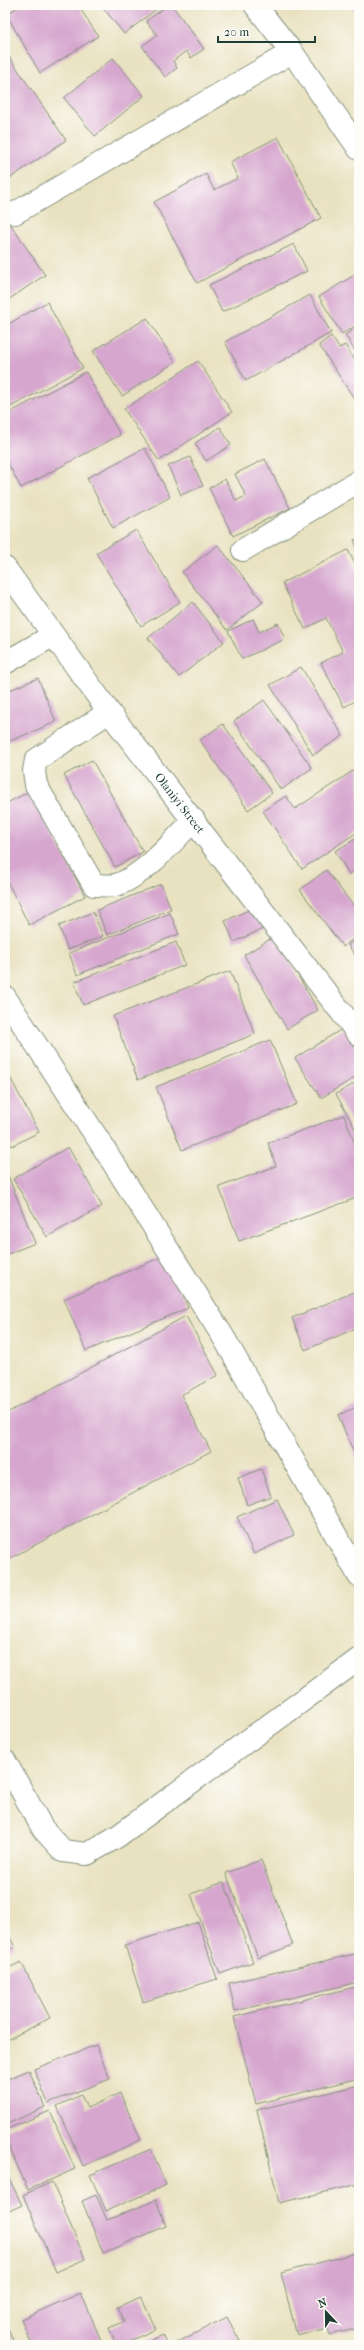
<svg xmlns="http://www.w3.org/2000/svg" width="364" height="2350" font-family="'IM FELL French Canon',serif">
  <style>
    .building { fill: #d6a6cf }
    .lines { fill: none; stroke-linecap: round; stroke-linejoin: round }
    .minor-casing { stroke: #84907a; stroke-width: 24 }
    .minor { stroke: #fff; stroke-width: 22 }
    .labels { text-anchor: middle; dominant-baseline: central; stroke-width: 3.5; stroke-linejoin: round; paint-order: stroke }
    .street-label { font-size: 12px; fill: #1f3d34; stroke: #fdfcf7 }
  </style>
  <rect width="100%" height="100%" fill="#fdfcf7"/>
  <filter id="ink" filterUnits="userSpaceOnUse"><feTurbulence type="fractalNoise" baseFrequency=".025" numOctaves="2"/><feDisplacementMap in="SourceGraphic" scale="8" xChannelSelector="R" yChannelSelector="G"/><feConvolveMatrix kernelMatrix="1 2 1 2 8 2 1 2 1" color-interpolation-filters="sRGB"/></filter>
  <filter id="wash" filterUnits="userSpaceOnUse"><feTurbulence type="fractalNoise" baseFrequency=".012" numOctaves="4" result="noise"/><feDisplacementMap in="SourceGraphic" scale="16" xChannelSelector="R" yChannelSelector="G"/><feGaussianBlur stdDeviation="0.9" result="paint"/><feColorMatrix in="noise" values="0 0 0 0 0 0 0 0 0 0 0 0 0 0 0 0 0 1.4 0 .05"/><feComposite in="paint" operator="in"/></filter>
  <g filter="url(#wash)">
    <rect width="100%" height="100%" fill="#e9e2c1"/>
    <g id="blocks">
      <g class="building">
        <polygon points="22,5 78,5 98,36 40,73 6,14"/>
        <polygon points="101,5 162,5 124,34"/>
        <polygon points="168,5 172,5 204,49 191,58 186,51 173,61 177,68 165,77 142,46 157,35 146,21"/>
        <polygon points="350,5 359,5 359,17"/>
        <polygon points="5,51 66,140 9,179 5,173"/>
        <polygon points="113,58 144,96 95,136 64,98"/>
        <polygon points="278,137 321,218 197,283 154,202 206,174 214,190 238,178 230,162"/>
        <polygon points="11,225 45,275 5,302 5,229"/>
        <polygon points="294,244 307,271 222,312 209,285"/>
        <polygon points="359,272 359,324 342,334 319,297"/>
        <polygon points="310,295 331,333 246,381 225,342"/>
        <polygon points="47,302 83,368 5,410 5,326"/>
        <polygon points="147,318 175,362 122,396 93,351"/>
        <polygon points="359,326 359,357 345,335"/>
        <polygon points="331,336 339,348 345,345 359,366 359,406 319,345"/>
        <polygon points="198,361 232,412 159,461 124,409"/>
        <polygon points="86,372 120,435 21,488 5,458 5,415"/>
        <polygon points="220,427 231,445 206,461 195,443"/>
        <polygon points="145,448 170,497 113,528 87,478"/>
        <polygon points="190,457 203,486 181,495 168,466"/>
        <polygon points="265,459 290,508 233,536 209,488 225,479 236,501 246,496 235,474"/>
        <polygon points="136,530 180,602 141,626 96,553"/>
        <polygon points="359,538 359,551 354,540"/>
        <polygon points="218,545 263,602 227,630 182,572"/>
        <polygon points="348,550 359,572 359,699 344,707 321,663 343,652 326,618 305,629 282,583"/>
        <polygon points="193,602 224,642 179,677 148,638"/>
        <polygon points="253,619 259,632 278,623 285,639 242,659 228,631"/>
        <polygon points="301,667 343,736 313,755 270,685"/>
        <polygon points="38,678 56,722 5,743 5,692"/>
        <polygon points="264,700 312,768 281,790 234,721"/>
        <polygon points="223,724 272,793 248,810 200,740"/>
        <polygon points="92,760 143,852 115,867 64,775"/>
        <polygon points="359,767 359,831 302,869 263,811 286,796 295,809"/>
        <polygon points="30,791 85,896 29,925 5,877 5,804"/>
        <polygon points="359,837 359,868 349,874 335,851"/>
        <polygon points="326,870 359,913 359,934 343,947 300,890"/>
        <polygon points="359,876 359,887 354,879"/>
        <polygon points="161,884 171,909 107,935 97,910"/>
        <polygon points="257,906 267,927 234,942 225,921"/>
        <polygon points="93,912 103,936 68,950 59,926"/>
        <polygon points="170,913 179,934 77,975 69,953"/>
        <polygon points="275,936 318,1010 287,1029 244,955"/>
        <polygon points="359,937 359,961 348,945"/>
        <polygon points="176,942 185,965 83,1005 74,982"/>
        <polygon points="230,971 255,1034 138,1080 113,1016"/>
        <polygon points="345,1027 359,1050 359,1063 357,1065 359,1075 321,1098 295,1058"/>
        <polygon points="270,1040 297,1104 182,1150 156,1087"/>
        <polygon points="5,1068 39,1132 12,1146 5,1133"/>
        <polygon points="359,1081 359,1133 358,1134 336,1094"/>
        <polygon points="344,1115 359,1154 359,1197 239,1241 219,1187 276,1166 268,1143"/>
        <polygon points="5,1141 9,1148 5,1150"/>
        <polygon points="68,1147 102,1206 47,1237 13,1179"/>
        <polygon points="5,1168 35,1243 5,1255"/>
        <polygon points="166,1255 188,1308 86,1351 64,1299"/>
        <polygon points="359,1290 359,1327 305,1350 292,1318"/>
        <polygon points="186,1316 218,1375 181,1395 211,1451 5,1561 5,1414"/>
        <polygon points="359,1406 359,1465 338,1415"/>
        <polygon points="261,1469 271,1496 247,1505 238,1478"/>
        <polygon points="277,1499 294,1535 254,1554 237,1517"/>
        <polygon points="261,1860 293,1945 258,1958 226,1873"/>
        <polygon points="224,1882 253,1962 220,1974 191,1894"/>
        <polygon points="198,1922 217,1979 143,2002 125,1945"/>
        <polygon points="5,1928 15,1947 5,1952"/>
        <polygon points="359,1953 359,1982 235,2011 229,1983"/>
        <polygon points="21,1962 50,2018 5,2041 5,1970"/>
        <polygon points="359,1986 359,2078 256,2104 234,2017"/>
        <polygon points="96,2045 110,2079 48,2103 34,2069"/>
        <polygon points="29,2070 45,2107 5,2125 5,2080"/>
        <polygon points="359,2085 359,2184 279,2203 257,2110"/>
        <polygon points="120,2093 141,2140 83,2166 57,2106 81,2095 87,2108"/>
        <polygon points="50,2111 75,2169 28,2190 5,2138 5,2130"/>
        <polygon points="151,2149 166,2185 106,2211 90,2175"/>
        <polygon points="5,2170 22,2205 5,2213"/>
        <polygon points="52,2182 85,2259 56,2272 23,2195"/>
        <polygon points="96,2195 107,2220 156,2200 166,2226 103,2253 82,2201"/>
        <polygon points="359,2252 359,2328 330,2335 328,2328 297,2336 281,2273"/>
        <polygon points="81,2293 103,2345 32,2345 21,2319"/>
        <polygon points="141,2297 156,2329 121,2345 116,2345 109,2328 124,2322 117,2307"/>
        <polygon points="227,2317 242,2345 177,2345 176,2343"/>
        <polygon points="7,2326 15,2345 5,2345 5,2327"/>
        <polygon points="163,2335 168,2345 139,2345"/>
      </g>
    </g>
  </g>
  <g filter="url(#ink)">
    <use href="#blocks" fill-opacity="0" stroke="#84907a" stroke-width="1"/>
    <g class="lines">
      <defs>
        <g id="minor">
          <polyline points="255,5 292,52 359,149"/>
          <polyline points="15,213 292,52"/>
          <polyline points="243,550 359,481"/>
          <path id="s1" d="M5,568L109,712L359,1035"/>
          <polyline points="5,663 52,636"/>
          <path d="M109,712L36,760L34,771L36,785L94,885C102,885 111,887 119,884C148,872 172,842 194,820"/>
          <polyline points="5,997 98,1139 224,1338 359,1576"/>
          <polyline points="5,1761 43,1829 63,1851 87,1854 118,1836 359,1659"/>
        </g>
      </defs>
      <use href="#minor" class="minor-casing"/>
      <use href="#minor" class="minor"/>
    </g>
  </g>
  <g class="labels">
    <g class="street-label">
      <text stroke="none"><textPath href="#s1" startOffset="293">Olaniyi Street</textPath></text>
    </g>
  </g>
  <rect width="364" height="2350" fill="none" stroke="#fdfcf7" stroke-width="20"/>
  <g transform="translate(326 2312) rotate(338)" stroke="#fdfcf7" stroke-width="3" paint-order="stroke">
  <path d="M0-3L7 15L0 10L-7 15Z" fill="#1f3d34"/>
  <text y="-6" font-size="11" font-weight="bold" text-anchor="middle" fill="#1f3d34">N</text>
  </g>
  <path d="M218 36v6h97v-6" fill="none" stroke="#1f3d34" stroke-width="2"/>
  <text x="224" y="36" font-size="12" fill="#1f3d34" stroke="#fdfcf7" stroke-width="3" paint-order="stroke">20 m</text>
</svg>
